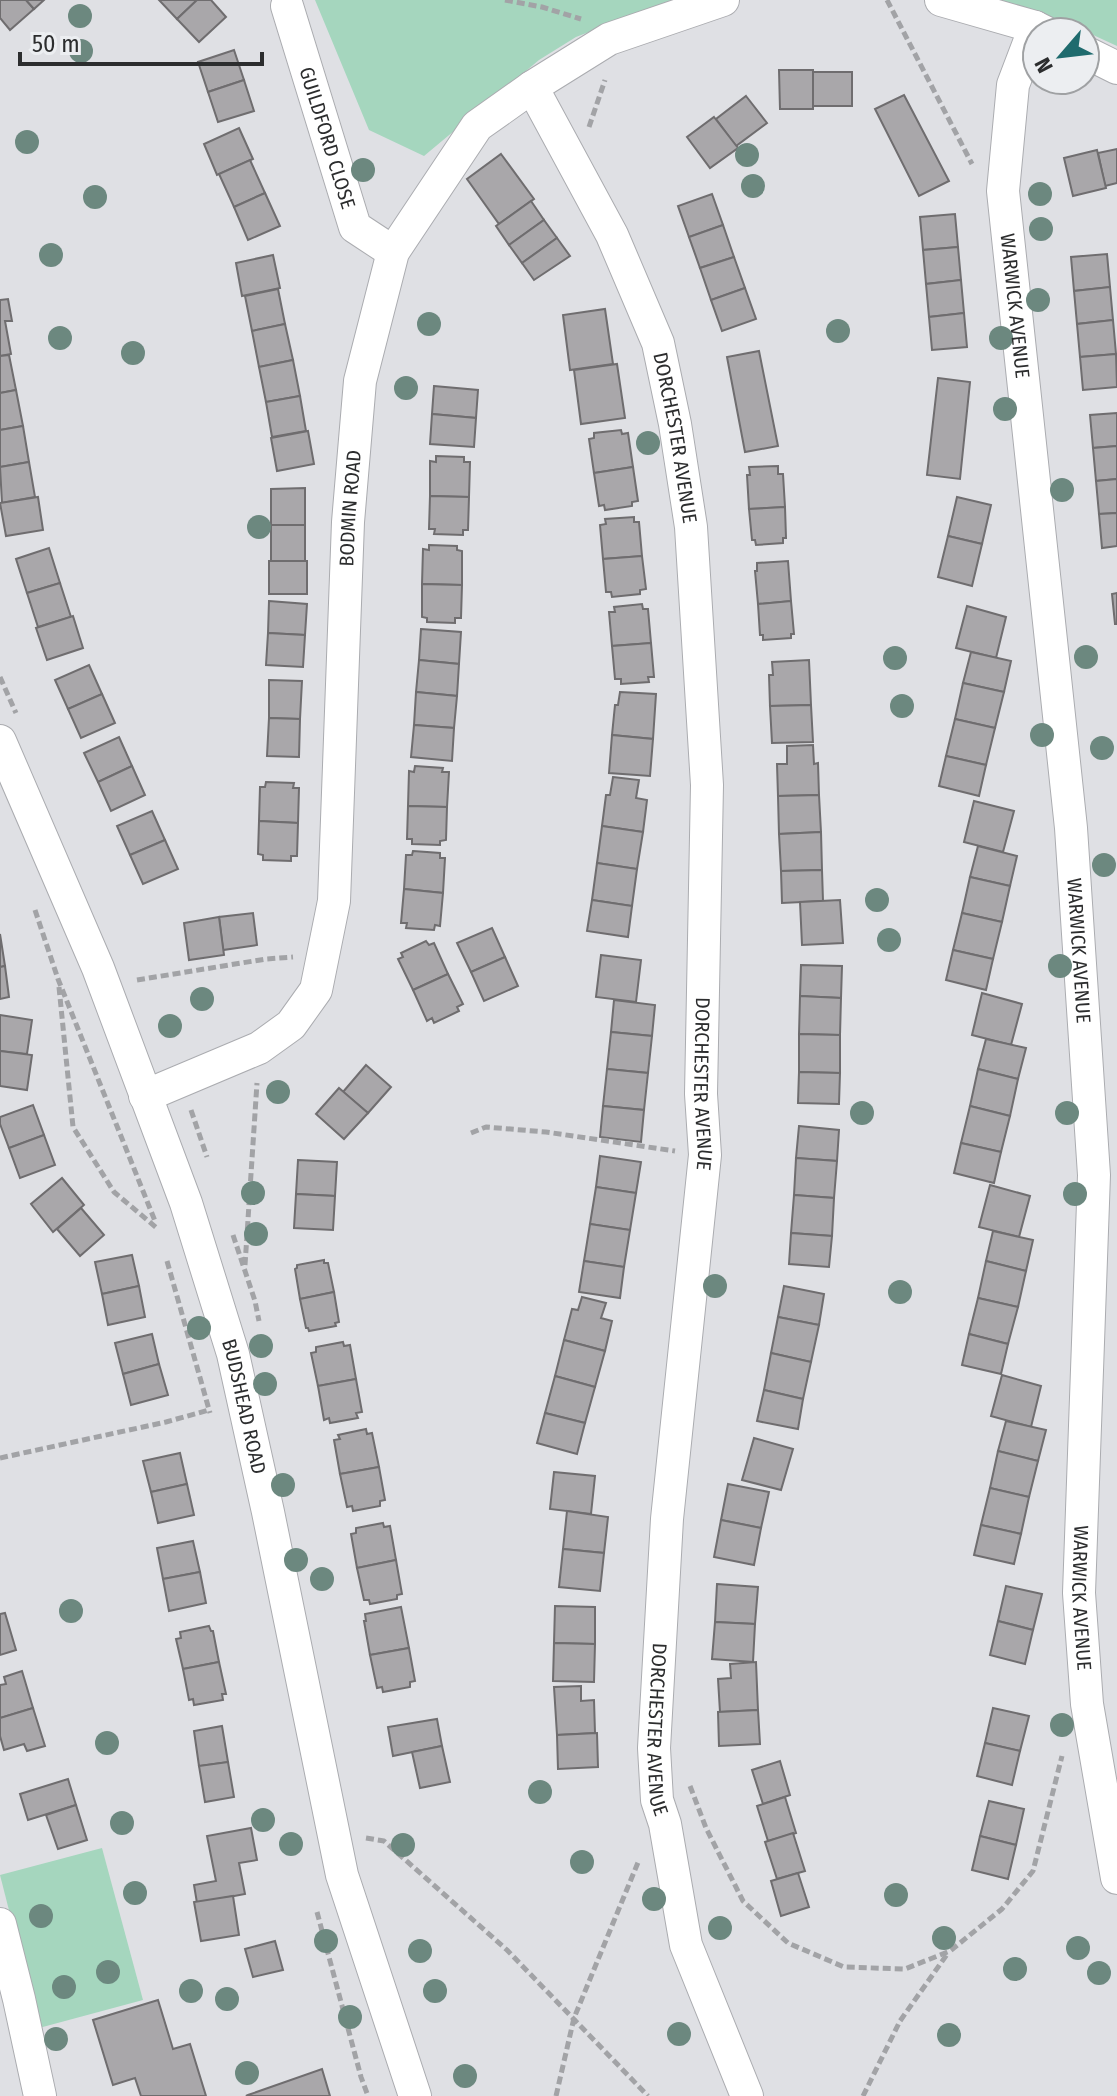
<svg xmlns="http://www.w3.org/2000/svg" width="1117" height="2096" font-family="'Fira Sans Condensed',sans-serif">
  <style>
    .green { fill: #a5d6be }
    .building { fill: #a9a7aa; stroke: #6f6d6f; stroke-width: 2 }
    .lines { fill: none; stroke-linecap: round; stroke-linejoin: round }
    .minor-casing { stroke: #abacb0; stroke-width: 34 }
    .path { stroke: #a2a3a6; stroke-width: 5; stroke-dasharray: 8 4; stroke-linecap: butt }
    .minor { stroke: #fff; stroke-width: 32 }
    .tree { fill: #6c887f }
    .labels { text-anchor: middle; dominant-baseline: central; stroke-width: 8; stroke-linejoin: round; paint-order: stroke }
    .street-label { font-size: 20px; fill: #2c2d2e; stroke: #eceef1 }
  </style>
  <rect width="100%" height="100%" fill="#dfe0e4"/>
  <g class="green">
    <polygon points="315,0 672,0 576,37 539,60 424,156 369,130"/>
    <polygon points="997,0 1117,0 1117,46 1065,22"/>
    <polygon points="102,1848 143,2000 39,2028 0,1875"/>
  </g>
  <g class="building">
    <polygon points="0,0 26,0 34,9 10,30 0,18"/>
    <polygon points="26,0 44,0 34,9"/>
    <polygon points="159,0 197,0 177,19"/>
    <polygon points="197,0 211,0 226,17 199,42 177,19"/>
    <polygon points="234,50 244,80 208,92 198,62"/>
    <polygon points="779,70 813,70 813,109 780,109"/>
    <rect x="813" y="72" width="39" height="34"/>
    <polygon points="244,80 254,111 218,122 208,92"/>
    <polygon points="904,95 949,181 919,196 875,109"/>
    <polygon points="746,96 767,123 736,146 716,119"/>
    <polygon points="714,117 738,148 710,168 687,137"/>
    <polygon points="239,128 253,159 217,175 204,144"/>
    <polygon points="1117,149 1117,183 1105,186 1098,153"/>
    <polygon points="1097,150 1106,188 1073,196 1064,158"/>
    <polygon points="501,154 534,199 499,224 467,179"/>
    <polygon points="250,160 265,193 234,207 219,174"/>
    <polygon points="265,193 280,226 248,240 234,207"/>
    <polygon points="712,194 723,225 689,237 678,206"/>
    <polygon points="531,201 544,220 509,245 496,226"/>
    <polygon points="955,214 958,247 923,250 920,217"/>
    <polygon points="544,220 557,238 522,263 509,245"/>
    <polygon points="723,225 734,257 700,268 689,237"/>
    <polygon points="557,238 570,256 534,280 522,263"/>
    <polygon points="958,247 961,280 926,284 923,250"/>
    <polygon points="1107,254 1110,287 1074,291 1071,257"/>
    <polygon points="273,255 280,288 242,296 236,263"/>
    <polygon points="734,257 745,288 711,300 700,268"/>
    <polygon points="961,280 964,313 929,317 926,284"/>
    <polygon points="1110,287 1113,320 1077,324 1074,291"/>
    <polygon points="745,288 756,319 722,331 711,300"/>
    <polygon points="278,289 285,324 252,331 245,296"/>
    <polygon points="8,299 12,321 5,321 11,354 0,356 0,300"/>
    <polygon points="605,309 613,364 570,370 563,315"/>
    <polygon points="964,313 967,347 932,350 929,317"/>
    <polygon points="1113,320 1116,354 1080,357 1077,324"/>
    <polygon points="285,324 293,360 259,367 252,331"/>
    <polygon points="759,351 778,446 745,452 727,357"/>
    <polygon points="1116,354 1117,387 1083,390 1080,357"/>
    <polygon points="9,355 16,390 0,393 0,356"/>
    <polygon points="293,360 300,396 266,402 259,367"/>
    <polygon points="617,364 625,418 581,424 574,370"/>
    <polygon points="938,378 970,382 960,479 927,475"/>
    <polygon points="434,386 478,390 476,418 432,414"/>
    <polygon points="16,390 23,426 0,430 0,393"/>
    <polygon points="300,396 306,431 272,437 266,402"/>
    <polygon points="1117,413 1117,446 1093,448 1090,415"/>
    <polygon points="432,414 476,418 474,447 430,444"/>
    <polygon points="23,426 29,462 0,467 0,430"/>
    <polygon points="621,430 622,434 628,433 633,467 594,473 589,439 594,438 594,433"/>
    <polygon points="308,431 314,464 277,471 271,438"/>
    <polygon points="1117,446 1117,479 1096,481 1093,448"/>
    <polygon points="436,456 464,457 464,462 470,462 469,497 430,496 430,461 436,462"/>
    <polygon points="29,462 35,497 2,503 0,467"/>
    <polygon points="778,466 778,474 783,474 785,507 749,509 747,475 750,475 749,467"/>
    <polygon points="633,467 638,501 632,502 632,506 605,510 604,505 599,506 594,473"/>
    <polygon points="1117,479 1117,513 1099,514 1096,481"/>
    <polygon points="305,488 305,525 271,525 271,489"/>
    <polygon points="430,496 469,497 468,530 463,530 463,535 434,534 435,529 429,529"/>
    <polygon points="38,497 43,530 6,536 0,503"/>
    <polygon points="957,497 991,505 982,544 948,536"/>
    <polygon points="785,507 786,538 783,538 783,543 756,545 755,540 752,540 749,509"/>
    <polygon points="1117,513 1117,546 1102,548 1099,514"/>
    <polygon points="634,517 634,522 639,522 642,556 603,559 600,525 606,524 605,519"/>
    <rect x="271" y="525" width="34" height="36"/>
    <polygon points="948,536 982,544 972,586 938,577"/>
    <polygon points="429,545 457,546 457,550 462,551 462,585 422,584 423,549 429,550"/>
    <polygon points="49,548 60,583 27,593 16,559"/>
    <polygon points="642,556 646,589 640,590 640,594 612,597 611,592 606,592 603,559"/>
    <rect x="269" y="561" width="38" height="33"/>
    <polygon points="788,561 791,601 758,604 755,571 757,571 757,563"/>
    <polygon points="60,583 71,617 38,627 27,593"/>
    <polygon points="422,584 462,585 461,618 455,618 455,623 427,622 427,618 422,617"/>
    <polygon points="1117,593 1117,624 1115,624 1112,594"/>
    <polygon points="269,601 307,604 305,635 268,633"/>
    <polygon points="791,601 794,634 791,634 791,638 763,640 763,635 760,635 758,604"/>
    <polygon points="642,604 643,609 648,609 651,643 612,646 609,612 615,612 614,607"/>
    <polygon points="967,606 1006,617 996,658 956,648"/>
    <polygon points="73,616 83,648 47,660 36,628"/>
    <polygon points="421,629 461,632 459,664 419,660"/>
    <polygon points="268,633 305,635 303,667 266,665"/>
    <polygon points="651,643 654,677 648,677 649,682 621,684 621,679 615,679 612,646"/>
    <polygon points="971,652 1011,661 1004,692 963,683"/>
    <polygon points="419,660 459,664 457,696 416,692"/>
    <polygon points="809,660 811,705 770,706 769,675 773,675 772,662"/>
    <polygon points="89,665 102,694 68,709 55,680"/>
    <polygon points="269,680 302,681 300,719 269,718"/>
    <polygon points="963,683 1004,692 995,728 955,719"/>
    <polygon points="416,692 457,696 454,728 414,725"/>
    <polygon points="620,692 656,694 653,739 612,735 615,705 618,705"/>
    <polygon points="102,694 115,723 81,738 68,709"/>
    <polygon points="811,705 813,742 772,743 770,706"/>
    <polygon points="269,718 300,719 299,757 267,756"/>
    <polygon points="955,719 995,728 986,765 946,756"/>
    <polygon points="414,725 454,728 452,761 411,757"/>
    <polygon points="612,735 653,739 650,776 609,773"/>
    <polygon points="119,737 132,766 98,782 84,753"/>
    <polygon points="813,745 814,764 818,763 819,795 778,796 777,764 787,764 787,746"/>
    <polygon points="946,756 986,765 979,796 939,786"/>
    <polygon points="132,766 145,795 111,811 98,782"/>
    <polygon points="415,766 443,768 442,772 449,772 447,807 408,806 409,771 414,772"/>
    <polygon points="613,777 639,780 636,798 647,800 643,832 602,826 606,795 610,795"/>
    <polygon points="266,782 294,783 293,788 299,788 298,823 259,821 260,787 265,787"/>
    <polygon points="819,795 821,832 779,834 778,796"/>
    <polygon points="974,801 1014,811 1003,852 964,842"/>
    <polygon points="408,806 447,807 446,840 440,841 440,845 412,844 412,839 407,839"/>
    <polygon points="152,811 165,840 130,855 117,826"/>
    <polygon points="259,821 298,823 297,856 291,856 291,861 263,860 263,855 258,854"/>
    <polygon points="602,826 643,832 637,869 597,863"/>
    <polygon points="821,832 822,870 781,871 779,834"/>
    <polygon points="165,840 178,869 143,884 130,855"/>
    <polygon points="978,846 1017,856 1010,886 970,877"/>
    <polygon points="413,851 440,853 440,858 445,858 443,893 404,889 406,855 412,855"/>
    <polygon points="597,863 637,869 632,906 592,900"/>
    <polygon points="822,870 823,901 782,903 781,871"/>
    <polygon points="970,877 1010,886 1002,922 962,913"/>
    <polygon points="404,889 443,893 440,926 435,925 434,930 406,928 407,923 401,923"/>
    <polygon points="592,900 632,906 628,937 587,931"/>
    <polygon points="840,900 843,943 802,945 800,902"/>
    <polygon points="253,913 257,945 223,950 219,917"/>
    <polygon points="962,913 1002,922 993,959 953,950"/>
    <polygon points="219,917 224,955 189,960 184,923"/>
    <polygon points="492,928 505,957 471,972 457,943"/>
    <polygon points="0,934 5,966 0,967"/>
    <polygon points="426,941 429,945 434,943 448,974 413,990 398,959 403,957 401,953"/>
    <polygon points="953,950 993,959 986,990 946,980"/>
    <polygon points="601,955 641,960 636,1002 596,997"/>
    <polygon points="505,957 518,986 484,1001 471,972"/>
    <polygon points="801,965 842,966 841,998 800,996"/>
    <polygon points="5,966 9,997 0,999 0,967"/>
    <polygon points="448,974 463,1004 457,1007 459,1011 434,1023 432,1018 427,1021 413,990"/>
    <polygon points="982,993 1022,1004 1011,1045 972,1035"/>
    <polygon points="800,996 841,998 840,1035 799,1034"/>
    <polygon points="614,1000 655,1005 652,1036 611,1032"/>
    <polygon points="0,1015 32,1020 27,1054 0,1051"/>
    <polygon points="611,1032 652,1036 648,1073 607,1069"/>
    <polygon points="799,1034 840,1035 840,1073 799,1072"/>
    <polygon points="986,1039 1026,1048 1018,1079 978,1069"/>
    <polygon points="0,1051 32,1055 27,1090 0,1086"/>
    <polygon points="366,1065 391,1087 368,1113 343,1092"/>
    <polygon points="607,1069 648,1073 644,1110 603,1106"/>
    <polygon points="978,1069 1018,1079 1010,1116 970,1106"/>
    <polygon points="799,1072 840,1073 839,1104 798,1103"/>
    <polygon points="339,1088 368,1113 344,1139 316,1114"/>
    <polygon points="33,1105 44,1135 9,1148 0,1124 0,1117"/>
    <polygon points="603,1106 644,1110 641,1142 600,1137"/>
    <polygon points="970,1106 1010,1116 1001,1152 961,1143"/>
    <polygon points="799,1126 839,1130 837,1161 796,1158"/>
    <polygon points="44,1135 55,1165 20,1178 9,1148"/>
    <polygon points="961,1143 1001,1152 994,1183 954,1173"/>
    <polygon points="600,1156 641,1162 636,1193 596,1187"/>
    <polygon points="796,1158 837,1161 834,1198 794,1195"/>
    <polygon points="298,1160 337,1162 335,1196 296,1194"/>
    <polygon points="62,1178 84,1205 53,1232 31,1204"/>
    <polygon points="990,1185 1030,1196 1019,1237 979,1227"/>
    <polygon points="596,1187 636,1193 630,1230 590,1224"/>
    <polygon points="296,1194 335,1196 333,1230 294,1228"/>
    <polygon points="794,1195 834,1198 832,1236 791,1233"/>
    <polygon points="81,1208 104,1235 80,1256 57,1229"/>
    <polygon points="590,1224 630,1230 624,1267 584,1261"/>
    <polygon points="993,1231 1033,1240 1026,1271 986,1261"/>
    <polygon points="791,1233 832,1236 829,1267 789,1264"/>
    <polygon points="132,1255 139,1286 102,1294 95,1262"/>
    <polygon points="324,1260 324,1263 328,1263 334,1292 300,1299 295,1269 297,1268 297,1265"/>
    <polygon points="584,1261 624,1267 620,1298 579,1292"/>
    <polygon points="986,1261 1026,1271 1018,1307 978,1298"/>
    <polygon points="139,1286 145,1317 108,1325 102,1294"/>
    <polygon points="784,1286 824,1294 819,1325 778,1317"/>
    <polygon points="334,1292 339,1322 335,1323 336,1326 309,1331 308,1328 306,1328 300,1299"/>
    <polygon points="582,1297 606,1303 601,1318 612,1321 605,1351 564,1340 572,1309 578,1310"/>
    <polygon points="978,1298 1018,1307 1008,1344 969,1334"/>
    <polygon points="778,1317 819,1325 811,1362 771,1353"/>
    <polygon points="152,1334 159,1364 123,1374 115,1343"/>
    <polygon points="969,1334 1008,1344 1001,1374 962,1365"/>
    <polygon points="564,1340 605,1351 595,1387 555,1376"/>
    <polygon points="343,1342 344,1346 350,1345 356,1379 318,1386 311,1353 316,1352 316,1347"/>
    <polygon points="771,1353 811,1362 803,1399 764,1390"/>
    <polygon points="159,1364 168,1395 131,1405 123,1374"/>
    <polygon points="1002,1375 1041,1386 1031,1427 991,1416"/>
    <polygon points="555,1376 595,1387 585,1423 545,1413"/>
    <polygon points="356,1379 362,1412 356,1413 358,1418 330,1423 329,1418 324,1420 318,1386"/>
    <polygon points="764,1390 803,1399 798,1429 757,1421"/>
    <polygon points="545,1413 585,1423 577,1454 537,1443"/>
    <polygon points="1006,1421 1046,1430 1038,1461 998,1451"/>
    <polygon points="366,1429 367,1434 372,1433 379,1467 340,1474 334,1440 340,1439 338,1435"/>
    <polygon points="754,1438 793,1449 781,1490 742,1480"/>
    <polygon points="998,1451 1038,1461 1029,1497 990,1488"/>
    <polygon points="180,1453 187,1484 151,1492 143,1461"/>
    <polygon points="379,1467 385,1500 380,1501 380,1506 353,1511 352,1506 347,1507 340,1474"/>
    <polygon points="554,1472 595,1476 591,1514 550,1509"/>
    <polygon points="187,1484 194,1515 158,1523 151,1492"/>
    <polygon points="728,1484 769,1492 761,1528 721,1520"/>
    <polygon points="990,1488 1029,1497 1021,1534 981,1525"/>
    <polygon points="567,1511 608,1517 604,1553 563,1549"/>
    <polygon points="721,1520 761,1528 754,1565 714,1557"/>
    <polygon points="383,1523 384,1527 390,1526 396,1560 357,1568 351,1534 356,1533 356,1528"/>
    <polygon points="981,1525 1021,1534 1014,1564 974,1555"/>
    <polygon points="193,1541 200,1572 163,1579 157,1548"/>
    <polygon points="563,1549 604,1553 600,1591 559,1587"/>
    <polygon points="396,1560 402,1594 397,1595 397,1599 370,1604 369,1600 364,1600 357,1568"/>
    <polygon points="200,1572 206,1603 169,1611 163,1579"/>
    <polygon points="717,1584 758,1587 755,1624 715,1622"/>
    <polygon points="1006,1586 1042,1594 1033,1630 998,1621"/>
    <polygon points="555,1606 595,1607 595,1644 554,1643"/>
    <polygon points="401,1607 409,1648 370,1655 364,1621 366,1621 365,1614"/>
    <polygon points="5,1613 16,1650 0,1655 0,1614"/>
    <polygon points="998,1621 1033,1630 1025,1664 990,1655"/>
    <polygon points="715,1622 755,1624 753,1662 712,1659"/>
    <polygon points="209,1626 211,1631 213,1631 219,1662 183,1669 176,1639 181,1638 180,1632"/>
    <polygon points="554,1643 595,1644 594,1682 553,1681"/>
    <polygon points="409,1648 415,1681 410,1682 410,1687 383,1692 382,1687 377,1688 370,1655"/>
    <polygon points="219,1662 226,1694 222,1694 223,1700 194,1705 193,1699 189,1700 183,1669"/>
    <polygon points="756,1662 758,1710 720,1712 718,1679 731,1678 730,1664"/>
    <polygon points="22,1671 33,1708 0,1718 0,1685 6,1684 4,1677"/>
    <polygon points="581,1686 581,1701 594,1700 595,1733 557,1735 554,1687"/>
    <polygon points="33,1708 45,1746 27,1751 24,1744 4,1750 0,1736 0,1718"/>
    <polygon points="993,1708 1029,1716 1020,1751 985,1743"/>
    <polygon points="758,1710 760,1744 719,1746 718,1712"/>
    <polygon points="437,1719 442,1746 393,1756 388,1727"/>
    <polygon points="222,1726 228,1762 199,1766 194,1731"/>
    <polygon points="597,1733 598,1767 558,1769 557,1735"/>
    <polygon points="985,1743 1020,1751 1012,1785 977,1776"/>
    <polygon points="442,1746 450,1782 420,1788 412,1752"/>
    <polygon points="780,1761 790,1795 763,1804 752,1770"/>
    <polygon points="228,1762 234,1797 205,1802 199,1766"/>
    <polygon points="68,1779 76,1805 28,1820 20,1794"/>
    <polygon points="785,1797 796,1833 768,1841 757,1806"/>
    <polygon points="989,1801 1024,1809 1016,1845 980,1836"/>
    <polygon points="76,1805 87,1840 58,1849 46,1815"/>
    <polygon points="251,1828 257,1860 239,1863 245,1894 197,1903 194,1885 216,1881 207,1836"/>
    <polygon points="793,1833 805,1871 777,1879 765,1842"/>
    <polygon points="980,1836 1016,1845 1008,1879 972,1870"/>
    <polygon points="798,1873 809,1907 781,1916 771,1881"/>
    <polygon points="233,1896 239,1935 201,1941 194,1902"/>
    <polygon points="275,1941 283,1970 253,1977 245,1949"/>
    <polygon points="158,2000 173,2049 190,2044 206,2096 141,2096 135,2078 113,2085 93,2020"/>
    <polygon points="322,2069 330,2096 246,2096 248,2095"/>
  </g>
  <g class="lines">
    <defs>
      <g id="minor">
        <polyline points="941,0 1035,27 1045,32"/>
        <path id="s1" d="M287,6L355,227L393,252"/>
        <path id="s2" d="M1035,27L1013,85L1003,191L1071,828L1094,1175L1079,1593L1087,1704L1117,1878"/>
        <polyline points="1085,52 1117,68"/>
        <path id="s3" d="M532,87L612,235L658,343L675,424L691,527L707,785L701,1094L705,1155L667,1519L654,1748L657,1800L665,1824L686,1945L747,2096"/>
        <path id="s4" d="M0,741L98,968L186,1203L233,1354L268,1512L342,1875L415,2096"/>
        <path id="s5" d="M145,1096L259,1048L291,1025L316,990L334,901L348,522L360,381L393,252L477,126L532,87L609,39L723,0"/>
        <polyline points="0,1924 19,1999 40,2096"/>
      </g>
    </defs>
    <use href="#minor" class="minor-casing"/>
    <g class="path">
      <polyline points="505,0 542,7 581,19"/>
      <polyline points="887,0 972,164"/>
      <polyline points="589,127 605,80"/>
      <polyline points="0,677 16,713"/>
      <polyline points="35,910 58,979 155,1221"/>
      <polyline points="137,980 266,959 293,957"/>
      <polyline points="59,987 73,1127 114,1192 158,1229"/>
      <polyline points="191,1110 207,1157"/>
      <polyline points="471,1133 486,1127 546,1132 675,1151"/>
      <polyline points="233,1235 255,1301 259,1321"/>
      <polyline points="167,1261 210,1413"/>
      <polyline points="245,1265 257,1083"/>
      <polyline points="0,1458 166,1422 209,1410"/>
      <polyline points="690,1786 706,1828 743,1901 788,1943 844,1967 905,1969 950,1951 1002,1909 1033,1871 1062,1756"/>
      <polyline points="366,1838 384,1841 507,1950 648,2096"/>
      <polyline points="317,1912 361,2077 368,2096"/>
      <polyline points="556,2096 574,2018 639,1860"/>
      <polyline points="863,2096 900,2021 948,1953"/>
    </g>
    <use href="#minor" class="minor"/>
  </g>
  <g class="tree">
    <circle cx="80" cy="16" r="12"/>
    <circle cx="81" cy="51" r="12"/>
    <circle cx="27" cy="142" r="12"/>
    <circle cx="747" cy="155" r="12"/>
    <circle cx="363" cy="170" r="12"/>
    <circle cx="753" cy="186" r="12"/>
    <circle cx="1040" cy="194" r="12"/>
    <circle cx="95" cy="197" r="12"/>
    <circle cx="1041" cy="229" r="12"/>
    <circle cx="51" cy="255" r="12"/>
    <circle cx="1038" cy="300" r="12"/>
    <circle cx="429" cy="324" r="12"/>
    <circle cx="838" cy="331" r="12"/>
    <circle cx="60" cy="338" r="12"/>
    <circle cx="1001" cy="338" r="12"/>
    <circle cx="133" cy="353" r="12"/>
    <circle cx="406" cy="388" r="12"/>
    <circle cx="1005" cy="409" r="12"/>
    <circle cx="648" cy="443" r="12"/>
    <circle cx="1062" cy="490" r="12"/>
    <circle cx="259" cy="527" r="12"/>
    <circle cx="1086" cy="657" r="12"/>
    <circle cx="895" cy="658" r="12"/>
    <circle cx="902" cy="706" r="12"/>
    <circle cx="1042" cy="735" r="12"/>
    <circle cx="1102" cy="748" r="12"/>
    <circle cx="1104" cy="865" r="12"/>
    <circle cx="877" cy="900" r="12"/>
    <circle cx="889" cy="940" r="12"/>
    <circle cx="1060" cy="966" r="12"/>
    <circle cx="202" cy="999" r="12"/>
    <circle cx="170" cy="1026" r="12"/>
    <circle cx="278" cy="1092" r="12"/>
    <circle cx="862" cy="1113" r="12"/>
    <circle cx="1067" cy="1113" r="12"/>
    <circle cx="253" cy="1193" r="12"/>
    <circle cx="1075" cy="1194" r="12"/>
    <circle cx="256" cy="1234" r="12"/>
    <circle cx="715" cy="1286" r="12"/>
    <circle cx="900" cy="1292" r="12"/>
    <circle cx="199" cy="1328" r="12"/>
    <circle cx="261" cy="1346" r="12"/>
    <circle cx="265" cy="1384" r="12"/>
    <circle cx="283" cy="1485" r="12"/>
    <circle cx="296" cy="1560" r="12"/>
    <circle cx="322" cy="1579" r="12"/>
    <circle cx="71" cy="1611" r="12"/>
    <circle cx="1062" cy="1725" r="12"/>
    <circle cx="107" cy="1743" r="12"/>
    <circle cx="540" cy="1792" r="12"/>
    <circle cx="263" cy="1820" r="12"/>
    <circle cx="122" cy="1823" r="12"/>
    <circle cx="291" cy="1844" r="12"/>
    <circle cx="403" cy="1845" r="12"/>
    <circle cx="582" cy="1862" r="12"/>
    <circle cx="135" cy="1893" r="12"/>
    <circle cx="896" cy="1895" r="12"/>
    <circle cx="654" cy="1899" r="12"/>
    <circle cx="41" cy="1916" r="12"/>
    <circle cx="720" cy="1928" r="12"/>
    <circle cx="944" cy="1938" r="12"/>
    <circle cx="326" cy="1941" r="12"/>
    <circle cx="1078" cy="1948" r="12"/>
    <circle cx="420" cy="1951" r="12"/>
    <circle cx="1015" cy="1969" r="12"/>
    <circle cx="108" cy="1972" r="12"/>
    <circle cx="1099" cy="1973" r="12"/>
    <circle cx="64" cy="1987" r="12"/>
    <circle cx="191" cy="1991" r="12"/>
    <circle cx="435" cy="1991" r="12"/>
    <circle cx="227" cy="1999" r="12"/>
    <circle cx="350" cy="2017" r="12"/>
    <circle cx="679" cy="2034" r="12"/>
    <circle cx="949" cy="2035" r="12"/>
    <circle cx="56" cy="2039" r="12"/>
    <circle cx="247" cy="2073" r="12"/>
    <circle cx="465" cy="2076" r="12"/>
  </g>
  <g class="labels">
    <g class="street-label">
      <text stroke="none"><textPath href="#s1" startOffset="138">GUILDFORD CLOSE</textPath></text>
      <text stroke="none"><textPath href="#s2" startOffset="284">WARWICK AVENUE</textPath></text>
      <text stroke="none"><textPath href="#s3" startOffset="382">DORCHESTER AVENUE</textPath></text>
      <text stroke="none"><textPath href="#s5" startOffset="690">BODMIN ROAD</textPath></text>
      <text stroke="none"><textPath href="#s2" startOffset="932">WARWICK AVENUE</textPath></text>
      <text stroke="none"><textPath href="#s3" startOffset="1030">DORCHESTER AVENUE</textPath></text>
      <text stroke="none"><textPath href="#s4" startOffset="710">BUDSHEAD ROAD</textPath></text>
      <text stroke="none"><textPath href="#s2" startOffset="1580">WARWICK AVENUE</textPath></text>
      <text stroke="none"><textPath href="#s3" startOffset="1678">DORCHESTER AVENUE</textPath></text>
    </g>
  </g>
  <g transform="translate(1061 56) rotate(242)"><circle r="38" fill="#eceef1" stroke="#9fa1a3" stroke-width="2"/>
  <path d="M0-6L14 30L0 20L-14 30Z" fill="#1f6b6e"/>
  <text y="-12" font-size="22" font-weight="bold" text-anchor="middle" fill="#2c2d2e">N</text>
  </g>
  <path d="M20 52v12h242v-12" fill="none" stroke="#2c2d2e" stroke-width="4"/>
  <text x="32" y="52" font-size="24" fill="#2c2d2e" stroke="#eceef1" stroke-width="6" paint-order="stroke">50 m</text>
</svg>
